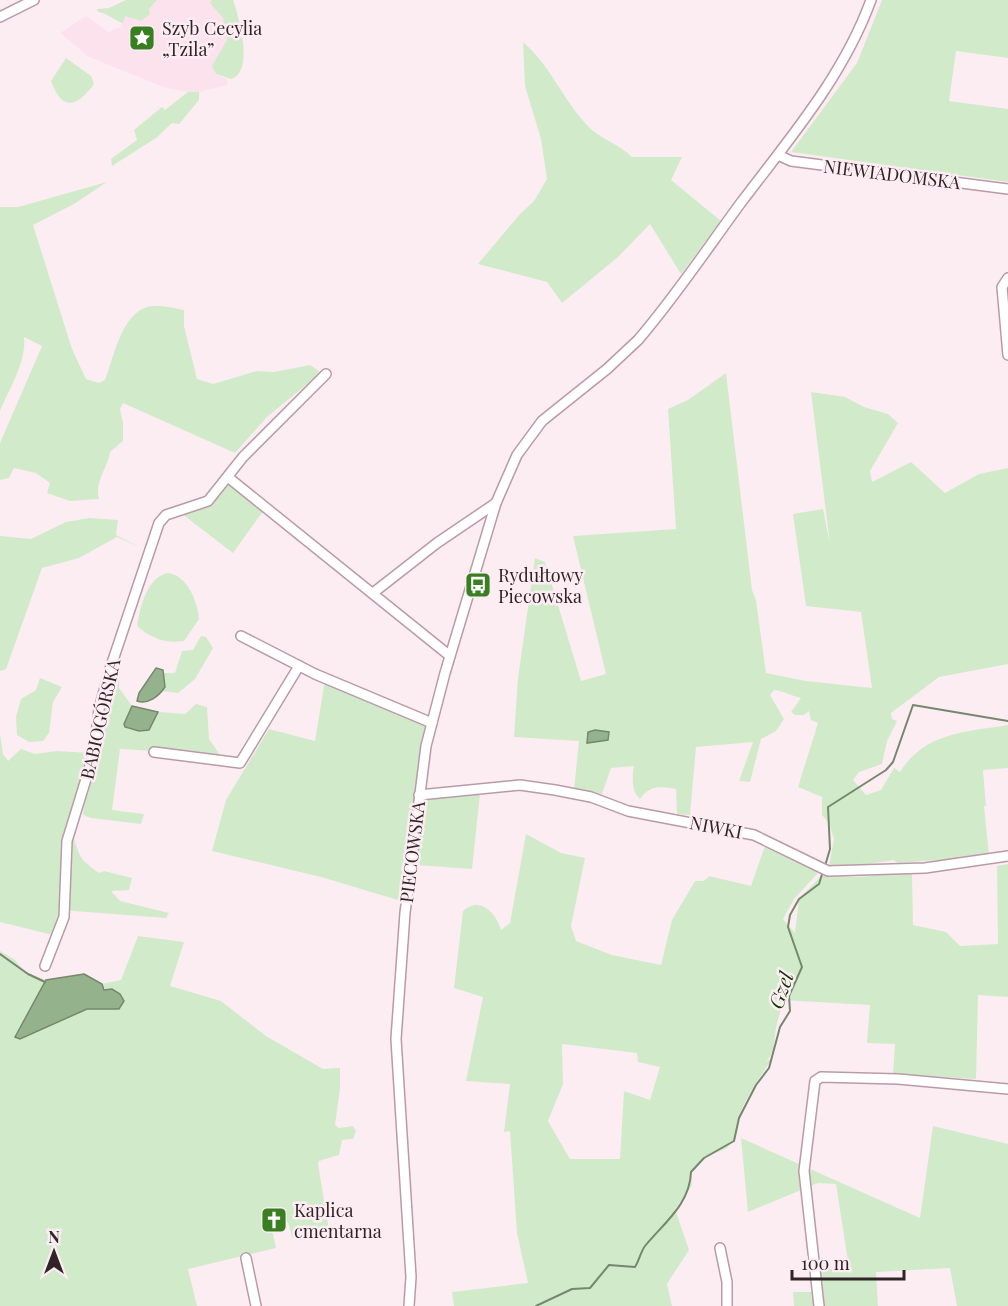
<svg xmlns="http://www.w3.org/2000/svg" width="1008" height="1306" font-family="'Playfair Display',serif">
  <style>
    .built { fill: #fce2ed }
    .green { fill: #d1ebca; fill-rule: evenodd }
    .water { fill: #94b28b; stroke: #76876e; stroke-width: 1.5 }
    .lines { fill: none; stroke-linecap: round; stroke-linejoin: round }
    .stream { stroke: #76876e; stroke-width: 2 }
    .minor-casing { stroke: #bb9aa8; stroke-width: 12 }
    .minor { stroke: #fff; stroke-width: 9 }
    .labels { text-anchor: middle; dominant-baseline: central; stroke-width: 5; stroke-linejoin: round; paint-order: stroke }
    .poi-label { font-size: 18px; fill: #312429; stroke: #fcedf3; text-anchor: start }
    .street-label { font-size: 18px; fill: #312429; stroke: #fcedf3 }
    .water-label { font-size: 20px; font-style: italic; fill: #0c3600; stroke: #fcedf3 }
  </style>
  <rect width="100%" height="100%" fill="#fcedf3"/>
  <polygon class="built" points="157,0 212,0 210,3 223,18 227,34 226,46 216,74 227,79 228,85 194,93 166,88 89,57 60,33 86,16 108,32 120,27 125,16 148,9"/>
  <g class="green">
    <path d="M126,0H157L149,9L150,14L141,21L125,16L123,23C113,20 108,13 98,12L97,9L109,8Z"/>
    <path d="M212,0H233C239,18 255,72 231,79L216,74L212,66L227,40L223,18L210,3Z"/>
    <polygon points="882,0 1008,0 1008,58 956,51 949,101 1008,109 1008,182 791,152 857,63"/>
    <path d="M523,42C550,65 562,98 586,124C598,138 619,144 632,157H682L671,180L721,221L681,274L650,224L618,257L562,303L547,282L478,264L520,214L534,201L547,179L541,139L525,86Z"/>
    <path d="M66,58L91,76L94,84C77,107 62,112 51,81Z"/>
    <polygon points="188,92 199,92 199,100 179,124 172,123 156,138 112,166 111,159 137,140 134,130 162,107 165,110"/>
    <path d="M107,182L74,204L33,225L72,349L86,379L99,383L105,380C113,359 120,321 142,309C154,302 172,308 184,310V326L197,379L213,384L257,371L274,372L310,365L319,371L317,376L267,417L235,453L123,403L120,409L123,423V441L110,452C108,468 94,481 99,499L70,501L47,493L50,483L36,473L14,468L9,478L0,480V443L42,346L24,337C27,361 9,389 0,411V207H18Z"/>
    <path d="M726,373L752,590L756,600L766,673L806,681L872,688L861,612L806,606L793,514L823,509L830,544L811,392L845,397L864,407L888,414L898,423L870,471L872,482L911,462L945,493L979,474L1008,468V664L939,677L891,713L892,719L897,721L887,741L882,764L859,772L853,780L866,795L881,790L894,768L900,772C925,732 966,732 1008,725V768L983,770L986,806H984L989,856L898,863L893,860L851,867L829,866L834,839L829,823L822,815V797L798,787L818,723L811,720L809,711L804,715H795L791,712L801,698C791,696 784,691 774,690L770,695L784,719L776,731L761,739L750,782L739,781L753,742L696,747L690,815L677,814L676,789C660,786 650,785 640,799C631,791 632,777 634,766L611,768L602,794L574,790L579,741L514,737L518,678L535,558L545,562L581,681L606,674L573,536L676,529L668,409L688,400Z"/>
    <polygon points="231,483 264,510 233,553 182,514 208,506"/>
    <polygon points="89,518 118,520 116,535 141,548 117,537 79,558 42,568 6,669 0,671 0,536 31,539 66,522"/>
    <path d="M168,573C188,576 197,601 199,619L184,641C166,644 150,638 137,626C140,607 147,577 168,573Z"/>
    <polygon points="201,636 206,637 213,648 195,679 178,693 162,691 164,673 175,673 182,651 193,650"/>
    <polygon points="113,665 120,666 119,688 132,706 124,724 125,727 132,730 151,727 158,712 185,714 196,704 207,707 209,739 220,755 120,749 112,810 144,814 141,824 91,818 83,815 84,802 102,746 103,710"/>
    <polygon points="40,678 62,687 53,702 49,733 43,741 29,742 17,735 16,717 21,699 36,690"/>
    <polygon points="325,680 432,723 425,794 480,794 472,869 417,865 401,901 321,877 212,851 226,800 269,729 315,741"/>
    <path d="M0,734L3,754L8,761L21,749L35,754L57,751L90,753L66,835L74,839C81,861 82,860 99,873L104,871L132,878L129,890L111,891L120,901L169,913L166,918L61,910L53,935L0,922Z"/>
    <path d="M526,834L561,853L585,858L571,926L576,941L612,955L661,965L672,920L695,881H704L709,876L751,886L766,843L818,873L794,899L783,919L795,933L799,899L821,876L859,877L912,872L913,925L946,932L960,946L998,944L997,866L1008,864V997L978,995L976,1079L893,1074L895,1044L867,1043L870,1005L781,1000C782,1010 779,1014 777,1024C773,1039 777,1049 766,1062L773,1057C760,1079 735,1109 736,1136L727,1148L704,1158L691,1172L692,1185L675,1209L689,1250L667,1284L672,1306H454L452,1292L528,1283L517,1233L510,1131L504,1132L510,1084L466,1081L483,997L454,988L463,911C479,896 496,912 501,930L510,923ZM562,1044L637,1053L638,1062L660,1067L650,1100L624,1091L620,1159H570L548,1121L563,1084Z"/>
    <polygon points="138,936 184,942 170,986 221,1001 266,1036 323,1069 340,1068 340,1089 335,1125 339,1128 353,1126 356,1131 353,1139 342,1140 339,1155 319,1161 318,1164 329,1230 300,1240 292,1237 288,1222 271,1225 276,1248 188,1269 197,1306 0,1306 0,951 15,960 25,972 46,980 15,1036 20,1038 87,1009 119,1009 102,984 121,980"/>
    <polygon points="933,1126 1008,1144 1008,1306 957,1306 950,1268 876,1272 878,1306 794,1306 793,1292 815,1292 819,1270 849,1268 836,1184 818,1183 748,1212 741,1138 920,1218"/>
  </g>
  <g class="water">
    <path d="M156,668L163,670L165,687C159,696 148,705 137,701L139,693Z"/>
    <polygon points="132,706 158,712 149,730 139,731 125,727 124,724"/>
    <polygon points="595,730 609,732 608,740 587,743 588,732"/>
    <polygon points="84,974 102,984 104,990 112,989 120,994 124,1001 119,1009 87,1009 20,1039 15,1037 46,980"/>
  </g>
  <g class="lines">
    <g class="stream">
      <polyline points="825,866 830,849 828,807 886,770 893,762 913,705 1008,721"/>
      <polyline points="0,954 28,974 45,982"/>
      <path d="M536,1306L572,1289L590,1288L609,1265L635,1267C639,1261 641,1251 645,1246C664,1223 690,1204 691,1172L704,1158L734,1141L739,1118L756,1085L769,1068L780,1027L790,1011L789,996L802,967L788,927L790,915L799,899L819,884L823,871"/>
    </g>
    <defs>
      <g id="minor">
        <polyline points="0,17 34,0"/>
        <polyline points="778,155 791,161 1008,189"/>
        <polyline points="1008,278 1002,287 1008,355"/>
        <polyline points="229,478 450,656"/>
        <polyline points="373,593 437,543 496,503"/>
        <polyline points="241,636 315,674 432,723"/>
        <polyline points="154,752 240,763 299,666"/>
        <polyline points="419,795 520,785 555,790 591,797 628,811 754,835 828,871 925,868 1008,856"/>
        <polyline points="45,966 64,917 67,841 94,753 99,709 110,669 159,523 166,515 208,501 243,457 326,374"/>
        <polyline points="720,1248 727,1282 727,1306"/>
        <polyline points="246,1258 256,1306"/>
        <path d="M409,1306L411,1277L396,1039L405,913L426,746L445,673L496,503L517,455L542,421L607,369L638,340C675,297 707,249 740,204C789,139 843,77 871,0"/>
        <polyline points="819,1306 804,1171 815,1081 821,1077 898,1079 1008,1089"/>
      </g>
    </defs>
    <use href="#minor" class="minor-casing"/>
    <use href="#minor" class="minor"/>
  </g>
  <defs>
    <symbol id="sight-square" viewBox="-11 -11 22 22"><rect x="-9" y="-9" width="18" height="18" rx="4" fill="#397e21" stroke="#fcedf3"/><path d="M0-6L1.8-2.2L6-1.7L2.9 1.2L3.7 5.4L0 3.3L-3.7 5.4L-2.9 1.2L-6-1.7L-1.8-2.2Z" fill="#fff"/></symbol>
    <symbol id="bus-square" viewBox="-11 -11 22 22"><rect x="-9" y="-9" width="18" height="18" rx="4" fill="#397e21" stroke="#fcedf3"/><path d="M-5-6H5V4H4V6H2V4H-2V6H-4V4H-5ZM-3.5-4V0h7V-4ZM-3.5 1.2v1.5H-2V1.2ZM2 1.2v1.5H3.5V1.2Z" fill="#fff"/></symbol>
    <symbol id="church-square" viewBox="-11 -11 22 22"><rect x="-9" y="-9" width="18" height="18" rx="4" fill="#397e21" stroke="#fcedf3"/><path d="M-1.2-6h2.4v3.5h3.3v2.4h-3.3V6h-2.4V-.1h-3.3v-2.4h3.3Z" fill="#fff"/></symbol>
  </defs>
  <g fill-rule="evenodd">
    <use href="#sight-square" x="127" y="23" width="30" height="30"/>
    <use href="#bus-square" x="463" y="570" width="30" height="30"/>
    <use href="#church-square" x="259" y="1205" width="30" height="30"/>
  </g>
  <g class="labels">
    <g class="poi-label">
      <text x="162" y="28">Szyb Cecylia<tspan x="162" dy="21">„Tzila”</tspan></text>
      <text x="498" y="575">Rydułtowy<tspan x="498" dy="21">Piecowska</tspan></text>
      <text x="294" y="1210">Kaplica<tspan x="294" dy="21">cmentarna</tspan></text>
    </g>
    <g class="street-label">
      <text transform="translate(892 174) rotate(7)">NIEWIADOMSKA</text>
      <text transform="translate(100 719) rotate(-77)">BABIOGÓRSKA</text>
      <text transform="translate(716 827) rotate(11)">NIWKI</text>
      <text transform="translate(412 852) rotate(-83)">PIECOWSKA</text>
    </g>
    <g class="water-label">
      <text transform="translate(780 990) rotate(-71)">Gzel</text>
    </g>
  </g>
  <g transform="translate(54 1252)" stroke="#fcedf3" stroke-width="4.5" paint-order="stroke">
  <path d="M0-4.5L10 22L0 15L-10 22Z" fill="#312429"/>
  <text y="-9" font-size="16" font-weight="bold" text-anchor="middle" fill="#312429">N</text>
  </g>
  <path d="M792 1270v9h112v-9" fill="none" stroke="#312429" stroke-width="3"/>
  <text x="801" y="1270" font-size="18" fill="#312429" stroke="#fcedf3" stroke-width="4.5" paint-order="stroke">100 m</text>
</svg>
